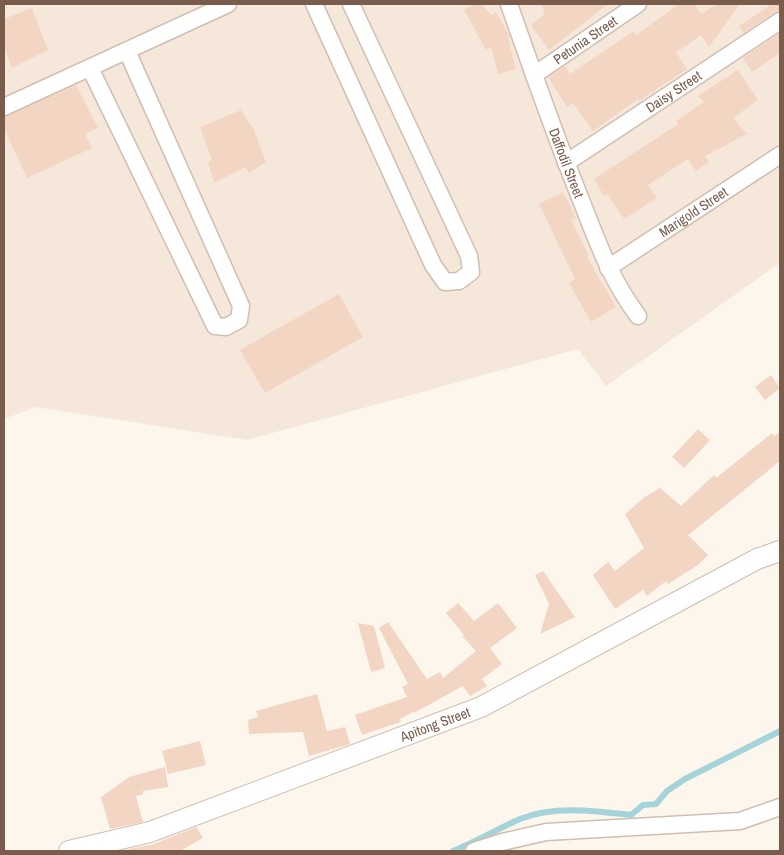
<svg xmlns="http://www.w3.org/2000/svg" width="784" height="855" font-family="'Archivo Narrow',sans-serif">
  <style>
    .residential { fill: #f5e8da }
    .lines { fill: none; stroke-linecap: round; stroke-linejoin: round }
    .stream { stroke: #a5d3da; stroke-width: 6 }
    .building { fill: #f3d5c3 }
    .minor-casing { stroke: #d1beb0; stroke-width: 19 }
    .tertiary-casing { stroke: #d1beb0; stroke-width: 22 }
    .minor { stroke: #fff; stroke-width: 16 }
    .tertiary { stroke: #fff; stroke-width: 20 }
    .labels { text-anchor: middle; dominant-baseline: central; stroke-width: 4; stroke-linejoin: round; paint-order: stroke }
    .street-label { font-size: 14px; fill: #7a5c4d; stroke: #fffaf3 }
  </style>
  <rect width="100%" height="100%" fill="#fdf6ec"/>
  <polygon class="residential" points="4,4 780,4 780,263 606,386 578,349 247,440 36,407 4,419"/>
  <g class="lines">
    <path class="stream" d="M453,851C476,842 497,829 520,819C555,805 595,811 631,815L643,805L656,804L667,791L685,779L780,731"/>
  </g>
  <g class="building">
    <polygon points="474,4 481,4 492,15 496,12 510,37 508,38 516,69 498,74 491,47 486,50 464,10"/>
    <polygon points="541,4 608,4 549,50 531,25 545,14"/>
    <polygon points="679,4 694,4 701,14 717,4 740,4 709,47 701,35 676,53 687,69 639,101 638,99 593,131 573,103 567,107 548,77 565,66 570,74 634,31 636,35"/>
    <polygon points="772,4 780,4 780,11 774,13 744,33 739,26"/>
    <polygon points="32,8 48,50 12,68 4,47 4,19"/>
    <polygon points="780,33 780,53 752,72 743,58"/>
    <polygon points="738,70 758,100 733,118 747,134 705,156 709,162 696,171 688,159 648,185 657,198 624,219 607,194 604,196 594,179 678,124 676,121 704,102 698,96"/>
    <polygon points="76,85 98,128 85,134 92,148 27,178 4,128 4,117"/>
    <polygon points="241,110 254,130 266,162 249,173 246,167 214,183 208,162 212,160 200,127"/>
    <polygon points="563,192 576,218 571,220 589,256 587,257 616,307 591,322 569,283 575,279 539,204"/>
    <polygon points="339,294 363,337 265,393 240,350"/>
    <polygon points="771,375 780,388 765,400 755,387"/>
    <polygon points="698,429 710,440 684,468 672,457"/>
    <polygon points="780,432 780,461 686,537 689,536 708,555 698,565 668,584 666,581 647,596 643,590 615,609 593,575 608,562 615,571 644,548 625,514 645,497 660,488 681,506 714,475 716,478 772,433 774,436"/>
    <polygon points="543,571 575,617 540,634 549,604 535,575"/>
    <polygon points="458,603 474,621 498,603 517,628 490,648 502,664 482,679 487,686 470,696 463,686 414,713 413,712 400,719 401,722 362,735 355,715 407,697 402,687 408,684 379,628 388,622 427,679 440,672 443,678 476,651 462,636 464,635 446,613"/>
    <polygon points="358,623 374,626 385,668 371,672"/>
    <polygon points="317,694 327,731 345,727 350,744 309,756 303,732 249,734 248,720 258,717 256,711"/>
    <polygon points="200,741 206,765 168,774 162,751"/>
    <polygon points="165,767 168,787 143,791 143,794 136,796 143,822 110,829 101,797 129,777"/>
    <polygon points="196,827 203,838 180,851 120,851 149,845 149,846"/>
  </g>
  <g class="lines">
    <defs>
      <g id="minor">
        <polyline points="314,4 433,265 445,282 459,281 471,272 469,256 351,4"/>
        <path id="s1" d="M509,4C532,70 555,136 581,200C597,241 611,280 638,316"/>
        <polyline points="90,68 215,326 226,327 239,320 241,306 127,51"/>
        <path id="s2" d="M534,75L638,4"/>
        <polyline points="4,107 228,4"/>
        <path id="s3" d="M566,163L780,21"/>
        <path id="s4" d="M608,268L780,155"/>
        <polyline points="474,851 502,842 546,832 740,821 780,807"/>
      </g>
      <g id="tertiary">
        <path id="s5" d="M69,851L150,832L481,707L757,559L780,551"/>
      </g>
    </defs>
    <use href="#minor" class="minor-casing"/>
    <use href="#tertiary" class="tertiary-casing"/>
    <use href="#minor" class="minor"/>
    <use href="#tertiary" class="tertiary"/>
  </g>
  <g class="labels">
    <g class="street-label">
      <text stroke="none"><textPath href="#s2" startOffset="62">Petunia Street</textPath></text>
      <text stroke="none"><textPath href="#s3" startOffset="129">Daisy Street</textPath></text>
      <text stroke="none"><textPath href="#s1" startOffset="169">Daffodil Street</textPath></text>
      <text stroke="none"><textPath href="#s4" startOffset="102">Marigold Street</textPath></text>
      <text stroke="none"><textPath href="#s5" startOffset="388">Apitong Street</textPath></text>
    </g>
  </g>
  <rect width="784" height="855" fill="none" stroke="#7a5c4d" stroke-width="10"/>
</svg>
